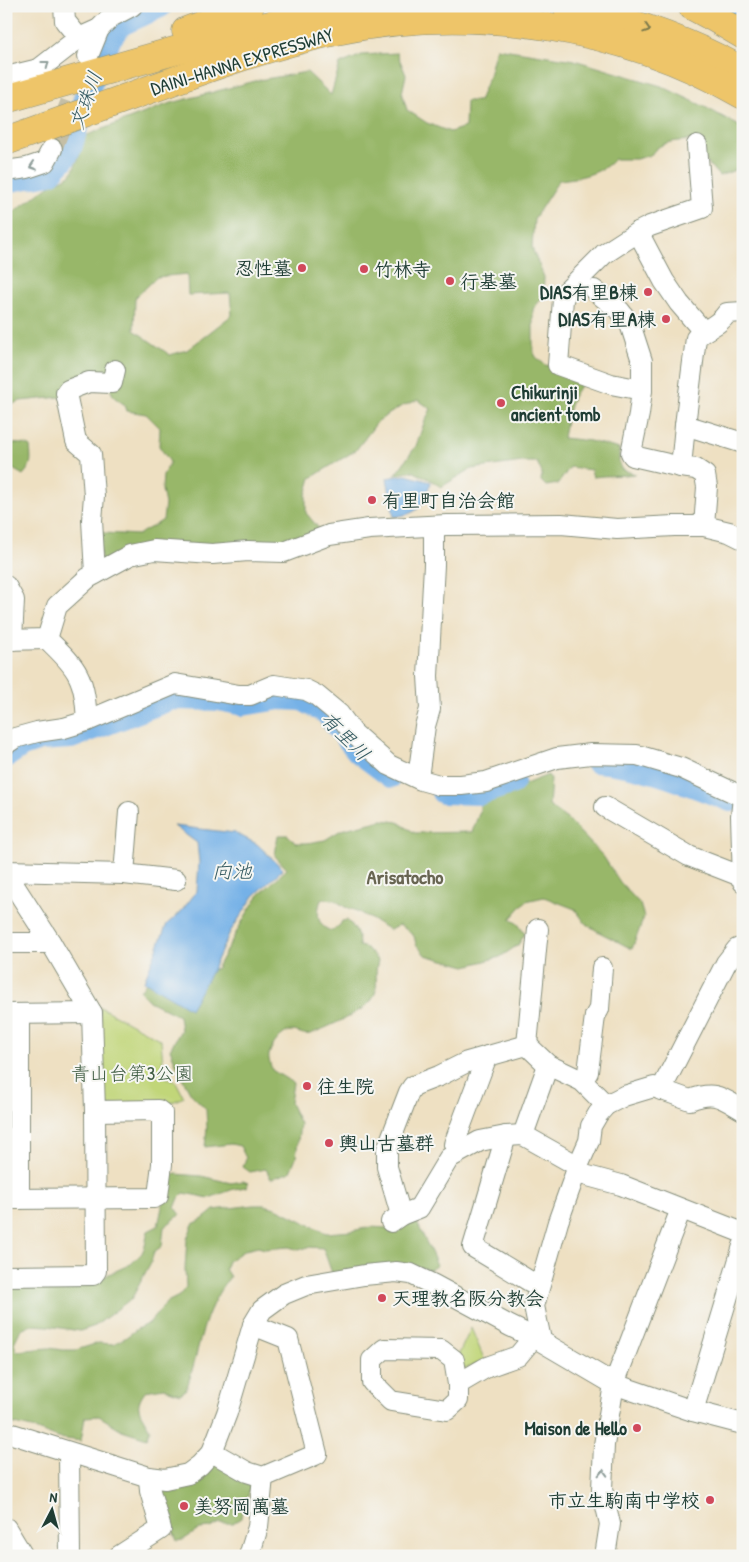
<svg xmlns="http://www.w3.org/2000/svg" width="749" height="1562" font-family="'Patrick Hand','Klee One',sans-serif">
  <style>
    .green { fill: #c1d679; stroke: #708a56 }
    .forest { fill: #98b769; stroke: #5c7a4e; fill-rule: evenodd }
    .water { fill: #75b1e7; stroke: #4a778e }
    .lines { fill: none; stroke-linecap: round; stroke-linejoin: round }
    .river { stroke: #75b1e7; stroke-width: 24 }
    .minor-tunnel { stroke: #c5bfa6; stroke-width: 20; stroke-dasharray: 20 10; stroke-linecap: butt }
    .minor-casing { stroke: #868e7b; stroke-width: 22 }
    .highway-casing { stroke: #868e7b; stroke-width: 29 }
    .minor { stroke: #fff; stroke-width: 20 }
    .highway { stroke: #eec569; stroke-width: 28 }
    .oneway { stroke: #7c7a4c }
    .oneway2 { stroke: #8f9e9a }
    .poi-dot { fill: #d1495b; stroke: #f6f6f2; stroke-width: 2 }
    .labels { text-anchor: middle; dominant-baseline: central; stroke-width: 4; stroke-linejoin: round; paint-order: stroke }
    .street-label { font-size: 19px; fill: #1f3d34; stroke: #f6f6f2 }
    .poi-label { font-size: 19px; font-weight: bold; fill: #1f3d34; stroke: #f6f6f2; text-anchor: start }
    .park-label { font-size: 19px; fill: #3f5c42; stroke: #f6f6f2 }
    .water-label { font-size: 20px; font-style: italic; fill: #345a61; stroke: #f6f6f2 }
    .neighbourhood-label { font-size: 20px; font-weight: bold; fill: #686552; stroke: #f6f6f2 }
  </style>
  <rect width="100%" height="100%" fill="#f6f6f2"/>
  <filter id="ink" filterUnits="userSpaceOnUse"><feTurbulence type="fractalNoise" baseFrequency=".02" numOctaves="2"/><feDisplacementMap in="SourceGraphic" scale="10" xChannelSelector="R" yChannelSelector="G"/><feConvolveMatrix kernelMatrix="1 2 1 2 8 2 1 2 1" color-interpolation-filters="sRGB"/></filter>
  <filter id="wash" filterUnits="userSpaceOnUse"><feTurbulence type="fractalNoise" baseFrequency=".0096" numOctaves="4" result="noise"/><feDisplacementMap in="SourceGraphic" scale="20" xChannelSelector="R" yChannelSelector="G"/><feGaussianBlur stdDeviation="1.12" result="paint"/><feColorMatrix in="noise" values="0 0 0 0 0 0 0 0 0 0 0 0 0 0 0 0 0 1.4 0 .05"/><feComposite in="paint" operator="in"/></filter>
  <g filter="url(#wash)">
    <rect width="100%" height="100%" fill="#eee0c2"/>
    <g class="green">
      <polygon points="100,1007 161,1040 164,1076 176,1082 184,1097 168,1104 105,1106 101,1100"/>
      <polygon points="471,1328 485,1361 463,1369 457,1358"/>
    </g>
    <g class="forest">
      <path d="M496,48L574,60L661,86L703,106L743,128V167L719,176L706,161L695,140C679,141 660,140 651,155L636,159H614C602,174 578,178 559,180L534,219L532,248L544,277L543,297L533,309V351L536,357L545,365L552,366L583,379C581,386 576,391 573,397C568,410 565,424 563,438L590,441L619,449V462L621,469L635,474C621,476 607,475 593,477L591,470L570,467L558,484L546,486L541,481L542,473L537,462H522L471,469L441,487L429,479L412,471L395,475L416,446L424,423L431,409L418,400L400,407L378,421L356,450L311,478L306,495V513L321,531L287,545L102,566L97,527L104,533L138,535C146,529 155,526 163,520L165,504L162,490L163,475L170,462L159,446L160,428L146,414L127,411L125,405L114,397L110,389L117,385L61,397L20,401L6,407V217L52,184L71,175L79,157L82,137L168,104L259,80L307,72L331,95L340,64L362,55L397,53L406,75L402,93L407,110L427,123L450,132L465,127L466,101H479L489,76ZM187,274L188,295L230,293L232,315L187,350L170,355L134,330L135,298L157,277Z"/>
      <path d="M6,443L23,444L30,446C31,460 33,464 23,475L6,465Z"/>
      <path d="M548,775L551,779L549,806L567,819L603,856L620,882L640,904L644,917L632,949L599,932L586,924L575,909L544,897L526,901L510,919L518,924L525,934L518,945L500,957L466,966L425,955L416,944L414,936L407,930L399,925L390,930L357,911L345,907L335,900L324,899L321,900C316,913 317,927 332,931L340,925L342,921L347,920C355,928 359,934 359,946L367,948L378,961C373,974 381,989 371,1001C362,1012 324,1029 310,1034C304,1036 298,1031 292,1031C282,1031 271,1046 269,1055C268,1060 271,1065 272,1070L293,1083L290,1103L300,1124L296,1157L290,1172L271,1179L266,1169L250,1172L243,1167L246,1158L240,1146L231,1144L205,1147L207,1127L206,1109L191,1094L180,1074L170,1049L181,1030L179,1016L149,1001L140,991L146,982L205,968L216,969L246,915L258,896L287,869L275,856L278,835H288L296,843H307L325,840L341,830L382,820L398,822L415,833L472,832L480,811V798L500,794Z"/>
      <path d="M175,1174L201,1176L231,1183L243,1181L248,1183L246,1187L234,1189L209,1198L184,1193L179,1198L175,1208L180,1215L164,1227L162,1246L154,1252L151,1262L132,1298L95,1326L80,1331L48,1326L30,1325L21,1329L14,1343L16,1351L49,1348L62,1350H76L98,1343L113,1344L125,1338L137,1329L149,1323L167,1302L179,1296L186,1287L185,1269L187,1239L193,1224L203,1219L214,1210L254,1205H264L276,1208L326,1233L352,1231L370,1227L388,1228L405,1226L414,1216L437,1265L430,1270L410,1265L332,1273L323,1248L308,1247L299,1250L289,1247L265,1249L258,1247L245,1250L228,1261L225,1269L230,1277C201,1312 200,1350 186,1390L180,1394L164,1388L145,1391C132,1409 142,1413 150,1430L147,1438L122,1430L99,1416L85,1417L81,1441L58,1438L32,1428L6,1422V1285L93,1284L109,1274L131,1264L142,1253L145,1246L148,1231L158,1226L168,1179Z"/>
      <polygon points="214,1465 251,1480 248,1497 243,1502 241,1518 233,1523 219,1523 210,1528 200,1529 183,1540 177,1541 159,1494 166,1488 210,1468"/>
    </g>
    <g class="water">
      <path d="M406,475L431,482C421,508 422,512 394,517L387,478Z"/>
      <polygon points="174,826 235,833 257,844 283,869 254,896 230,932 213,969 190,1009 144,981 167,924 180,913 197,891 199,862 197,843"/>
    </g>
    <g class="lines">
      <g class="river">
        <polyline points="738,6 743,8"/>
        <polyline points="6,181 50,173 65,157 70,148 87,92 110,38 121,24 160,6"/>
        <polyline points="6,756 22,745 40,739 71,737 172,698 219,699 243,704 280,698 302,699 326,712 359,752 391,776"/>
        <path d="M596,761C643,764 687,783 731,800"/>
        <polyline points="443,792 480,793 513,782"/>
      </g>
    </g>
  </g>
  <g filter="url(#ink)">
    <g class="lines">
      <polyline class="minor-tunnel" points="52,149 83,70"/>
      <defs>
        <g id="minor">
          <polyline points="64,6 65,21 79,38"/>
          <polyline points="88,56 99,29"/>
          <polyline points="6,77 39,69 79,38 99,29 111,17 132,6"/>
          <polyline points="6,171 27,168 45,162 52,149"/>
          <polyline points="638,232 664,281 679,303 703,331"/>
          <polyline points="594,290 620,311 630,324 642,361 642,390 639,414 631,453 633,456 681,467"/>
          <polyline points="642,390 611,384 558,365 563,299 567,291 604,254 638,232 650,226 702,208 697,145"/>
          <polyline points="685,425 743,443"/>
          <path d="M704,526L707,487L705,475L696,469L681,467L685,425L696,338C707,327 718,327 727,313L743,312"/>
          <polyline points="95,574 92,520 94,496 91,454 76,441 66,393 68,390 89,382 112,383 115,370"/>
          <polyline points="6,586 14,600 12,640"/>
          <path d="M47,639C58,650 71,661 78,675C85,688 86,706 87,721"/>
          <polyline points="6,640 47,639 57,606 88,578 130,555 154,550 212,554 248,551 284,552 329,535 369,529 447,525 561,524 617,529 674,526 704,526 729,532 743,539"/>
          <polyline points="6,744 15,738 37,732 64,728 87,721 175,684 239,695 250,695 274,685 306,690 316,695 339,714 353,733 389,765 421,780 439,785 461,785 486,782 557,758 591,754 637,755 681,768 743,797 741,816 743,882"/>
          <polyline points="418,778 425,726 430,709 428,676 434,565 434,526"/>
          <polyline points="605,807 689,856 743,877"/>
          <polyline points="6,871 124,874 176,880"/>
          <polyline points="6,873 51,943 92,1013 95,1111 96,1271 93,1275 6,1276"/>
          <polyline points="124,874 129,812"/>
          <polyline points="6,943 51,943"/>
          <polyline points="6,1014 92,1013"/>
          <polyline points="527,1045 538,929"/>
          <polyline points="582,1081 588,1072 595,1016 599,1009 602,968"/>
          <polyline points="661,1090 726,963 737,949 743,947"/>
          <polyline points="523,1135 548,1065"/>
          <polyline points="506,1136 473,1247 531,1282"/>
          <polyline points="458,1152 454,1144 487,1056"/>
          <polyline points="577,1173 621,1185 743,1233"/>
          <polyline points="6,1199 154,1198 158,1196 162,1164 162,1113 158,1110 95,1111"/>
          <polyline points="19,1199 19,1014"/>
          <polyline points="401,1215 387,1167 387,1149 409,1092 413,1086 439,1076 467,1062 527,1045 548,1065 582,1081 606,1105"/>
          <polyline points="391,1222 401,1215 419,1208 449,1158 480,1141 506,1136 523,1135 578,1166"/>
          <path d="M539,1340L540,1335L534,1306L558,1222L578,1166L589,1141L591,1126L598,1114L606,1105L624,1096L654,1087L690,1100C715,1090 722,1098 743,1110"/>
          <polygon points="384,1349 441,1350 454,1360 458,1384 458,1400 447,1410 391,1401 372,1382 372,1360"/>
          <polyline points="458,1384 487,1367 518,1356 533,1338"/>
          <polyline points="693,1411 743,1246"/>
          <polyline points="6,1432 149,1477 165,1479 188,1474 200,1465 212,1452 227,1413 253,1325 262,1310 284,1294 306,1285 364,1275 396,1272 411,1274 434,1285 510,1326 539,1340 614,1384 693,1411 743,1424"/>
          <polyline points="212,1452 247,1472 263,1477 315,1455 317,1454 288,1339 253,1325"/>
          <polyline points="69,1453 70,1556"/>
          <polyline points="6,1528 23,1556"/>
          <polyline points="119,1556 161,1529 150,1491 149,1477"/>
          <polyline points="249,1556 258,1527 263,1477"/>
          <polyline points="605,1556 610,1524 602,1489 604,1445 614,1384 681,1209"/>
        </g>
        <g id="highway">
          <path d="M567,6C628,20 687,40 743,71"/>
          <polyline points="692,6 716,19 743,35"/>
          <polyline points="186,31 250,6"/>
          <polyline points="6,99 230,35 347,6"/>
          <path d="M6,141C58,122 110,104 162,85C219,64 276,44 336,31C471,2 623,25 743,95"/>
        </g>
      </defs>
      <use href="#minor" class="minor-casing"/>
      <use href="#highway" class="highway-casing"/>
      <use href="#minor" class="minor"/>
      <use href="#highway" class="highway"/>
    </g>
    <defs><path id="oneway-chevron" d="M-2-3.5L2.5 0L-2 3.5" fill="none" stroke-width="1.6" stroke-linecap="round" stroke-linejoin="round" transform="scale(1.25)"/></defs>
    <use class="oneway" href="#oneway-chevron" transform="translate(647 29) rotate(18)"/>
    <g class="oneway2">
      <use href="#oneway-chevron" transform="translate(46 64) rotate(-37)"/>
      <use href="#oneway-chevron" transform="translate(33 166) rotate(162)"/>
      <use href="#oneway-chevron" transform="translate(603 1473) rotate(-88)"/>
    </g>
  </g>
  <g class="poi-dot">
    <circle cx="302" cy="268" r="5"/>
    <circle cx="364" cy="269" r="5"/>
    <circle cx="450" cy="281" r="5"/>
    <circle cx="648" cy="292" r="5"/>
    <circle cx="666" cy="319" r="5"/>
    <circle cx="501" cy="403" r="5"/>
    <circle cx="372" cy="500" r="5"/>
    <circle cx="307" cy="1086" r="5"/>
    <circle cx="329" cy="1143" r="5"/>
    <circle cx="382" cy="1298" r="5"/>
    <circle cx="637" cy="1428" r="5"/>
    <circle cx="710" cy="1500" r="5"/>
    <circle cx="184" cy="1506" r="5"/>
  </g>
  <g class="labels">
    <g class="street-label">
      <text transform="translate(242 61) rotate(-17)">DAINI-HANNA EXPRESSWAY</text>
    </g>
    <g class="poi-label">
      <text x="292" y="268" text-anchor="end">忍性墓</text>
      <text x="374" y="269">竹林寺</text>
      <text x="460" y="281">行基墓</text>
      <text x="638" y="292" text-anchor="end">DIAS有里B棟</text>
      <text x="656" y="319" text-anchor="end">DIAS有里A棟</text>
      <text x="511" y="392">Chikurinji<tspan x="511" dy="22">ancient tomb</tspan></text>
      <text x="382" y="500">有里町自治会館</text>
      <text x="317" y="1086">往生院</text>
      <text x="339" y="1143">輿山古墓群</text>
      <text x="392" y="1298">天理教名阪分教会</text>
      <text x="627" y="1428" text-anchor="end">Maison de Hello</text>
      <text x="700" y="1500" text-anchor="end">市立生駒南中学校</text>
      <text x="194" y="1506">美努岡萬墓</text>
    </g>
    <g class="park-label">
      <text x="132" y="1073">青山台第3公園</text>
    </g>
    <g class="water-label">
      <text transform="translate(85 100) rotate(-70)">文珠川</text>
      <text transform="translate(346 736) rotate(45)">有里川</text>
      <text x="232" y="870">向池</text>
    </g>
    <g class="neighbourhood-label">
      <text x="405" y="876">Arisatocho</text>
    </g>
  </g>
  <rect width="749" height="1562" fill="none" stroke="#f6f6f2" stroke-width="25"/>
  <g transform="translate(52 1510) rotate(6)" stroke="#f6f6f2" stroke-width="4" paint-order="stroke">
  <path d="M0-4L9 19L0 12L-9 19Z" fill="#1f3d34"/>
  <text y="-8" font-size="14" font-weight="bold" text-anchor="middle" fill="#1f3d34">N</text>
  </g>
</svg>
